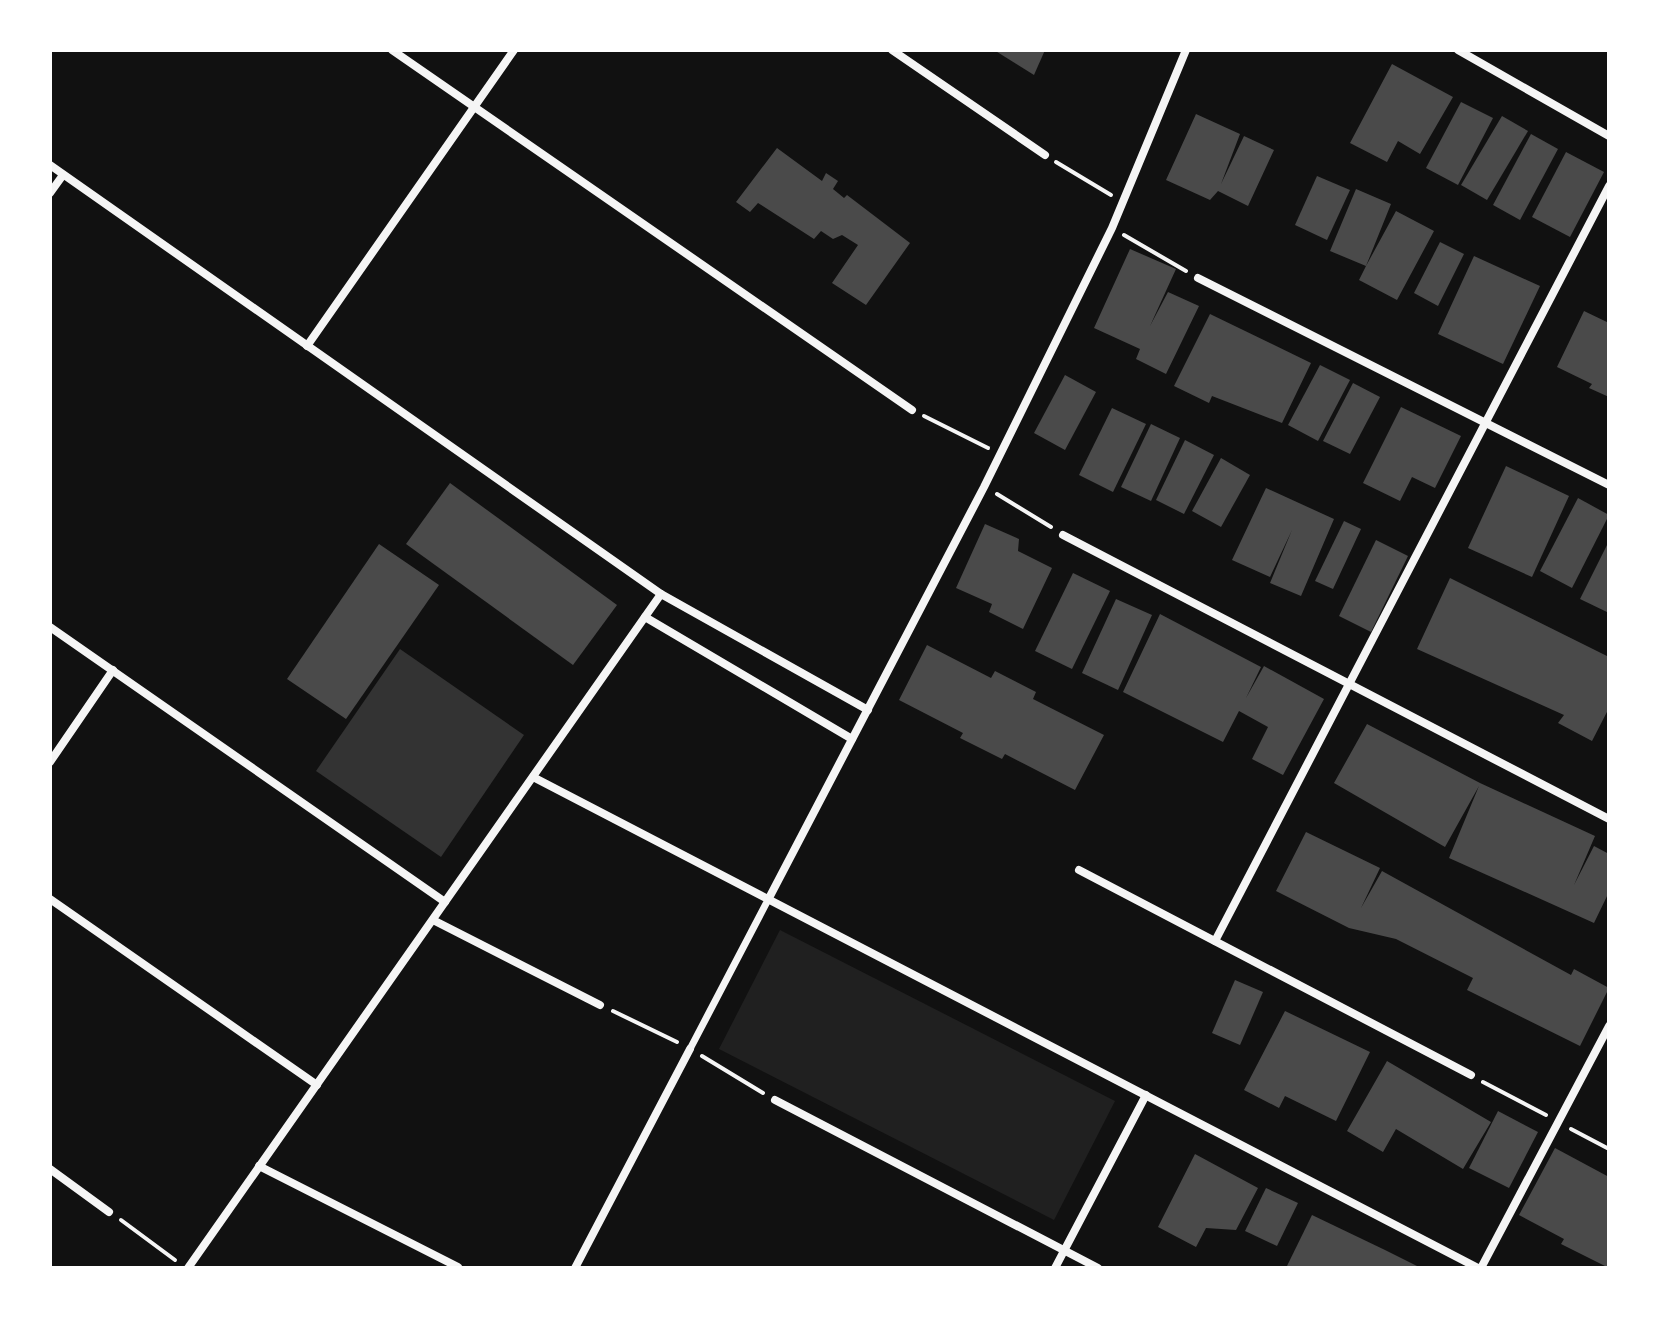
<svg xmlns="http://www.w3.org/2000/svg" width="1659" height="1318" font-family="'Varela Round',sans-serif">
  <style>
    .green { fill: #202020 }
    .water { fill: #333 }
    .building { fill: #4a4a4a }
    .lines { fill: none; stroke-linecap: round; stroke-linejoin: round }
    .path { stroke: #f5f5f5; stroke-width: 4 }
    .pedestrian { stroke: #f5f5f5; stroke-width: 7 }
    .minor { stroke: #f5f5f5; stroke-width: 8 }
  </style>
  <rect width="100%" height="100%" fill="#111"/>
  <polygon class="green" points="780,930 1115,1101 1054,1220 719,1049"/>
  <polygon class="water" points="400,649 524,735 441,857 316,771"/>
  <g class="building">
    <polygon points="994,50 1045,50 1034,75"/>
    <polygon points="1392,64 1453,97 1420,154 1398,141 1387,162 1350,143"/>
    <polygon points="1461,102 1493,118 1458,185 1426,168"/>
    <polygon points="1196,114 1240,134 1221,184 1244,136 1274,150 1248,206 1218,191 1210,200 1166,180"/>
    <polygon points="1502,116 1528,131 1487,200 1461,185"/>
    <polygon points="1531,134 1558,149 1520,220 1493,205"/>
    <polygon points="777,148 822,181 826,173 838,181 833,189 844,198 847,195 910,243 866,305 832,283 858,245 842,235 833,239 821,231 814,239 758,203 750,212 736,202"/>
    <polygon points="1566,152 1604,172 1570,237 1532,217"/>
    <polygon points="1317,176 1350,190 1327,240 1295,225"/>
    <polygon points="1356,189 1391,204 1366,266 1396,211 1434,231 1397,300 1359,280 1366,266 1330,251"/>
    <polygon points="1440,242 1464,254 1438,306 1414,293"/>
    <polygon points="1130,249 1176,269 1150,326 1168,292 1199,306 1166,374 1136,359 1140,349 1094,328"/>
    <polygon points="1474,256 1540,286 1503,364 1438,334"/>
    <polygon points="1584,311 1609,323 1609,397 1589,388 1592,384 1557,367"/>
    <polygon points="1210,314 1311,363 1282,423 1212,396 1209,403 1174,386"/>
    <polygon points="1320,365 1350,380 1318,441 1288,425"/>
    <polygon points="1065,375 1096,392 1065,450 1034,433"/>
    <polygon points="1353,383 1380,397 1350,454 1323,441"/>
    <polygon points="1401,407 1461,436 1435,488 1412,477 1400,501 1363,483"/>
    <polygon points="1112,408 1146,424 1113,492 1079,475"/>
    <polygon points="1151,424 1180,438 1151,501 1121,487"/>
    <polygon points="1185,440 1214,455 1184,514 1156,500"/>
    <polygon points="1221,458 1250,475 1221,527 1192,511"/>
    <polygon points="1506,466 1569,496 1532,577 1468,548"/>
    <polygon points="450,483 617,605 573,665 406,544"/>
    <polygon points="1266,488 1334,519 1301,596 1270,583 1292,530 1270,577 1232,560"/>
    <polygon points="1578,498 1609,515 1572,588 1540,571"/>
    <polygon points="1344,521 1361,529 1333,589 1315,581"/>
    <polygon points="985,524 1019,539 1018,551 1052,568 1023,629 989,612 992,604 956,588"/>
    <polygon points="1376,540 1408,556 1371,632 1339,616"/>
    <polygon points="1609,541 1609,613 1580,599"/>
    <polygon points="379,544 439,585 346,719 287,679"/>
    <polygon points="1073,573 1110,591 1072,669 1035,651"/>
    <polygon points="1450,578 1609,657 1609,708 1592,741 1558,723 1564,715 1417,649"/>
    <polygon points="1116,599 1152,615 1118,690 1082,673"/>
    <polygon points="1160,614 1261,667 1246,698 1264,666 1324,699 1283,775 1252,759 1268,727 1239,711 1223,742 1123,692"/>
    <polygon points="927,645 991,678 995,671 1036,692 1033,699 1104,735 1075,790 1005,754 1002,759 960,738 963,733 899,700"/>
    <polygon points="1367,724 1480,783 1595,836 1574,885 1594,846 1609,854 1609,892 1594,923 1449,858 1479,786 1445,847 1334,783"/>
    <polygon points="1306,832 1380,868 1361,908 1382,871 1571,975 1574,969 1609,988 1580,1046 1467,990 1473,978 1396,939 1349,928 1276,891"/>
    <polygon points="1235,980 1263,992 1240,1045 1212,1033"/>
    <polygon points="1285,1011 1370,1052 1336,1121 1285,1096 1279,1108 1244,1090"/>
    <polygon points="1387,1061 1491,1122 1463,1169 1396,1129 1383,1152 1347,1131"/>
    <polygon points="1498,1111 1538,1132 1509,1188 1469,1168"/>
    <polygon points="1555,1148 1609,1177 1609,1268 1561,1244 1564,1239 1519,1215"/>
    <polygon points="1195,1154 1258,1188 1236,1230 1206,1228 1196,1247 1158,1227"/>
    <polygon points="1266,1188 1298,1203 1277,1246 1245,1231"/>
    <polygon points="1312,1215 1385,1250 1421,1268 1286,1268"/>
  </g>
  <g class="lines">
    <g class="path">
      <polyline points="1056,162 1111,195"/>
      <polyline points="1124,235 1186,271"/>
      <polyline points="924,416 988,448"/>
      <polyline points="997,494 1051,527"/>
      <polyline points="613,1011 677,1042"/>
      <polyline points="702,1056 763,1093"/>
      <polyline points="1483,1082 1546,1115"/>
      <polyline points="1571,1129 1609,1149"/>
      <polyline points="121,1220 175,1260"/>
    </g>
    <polyline class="pedestrian" points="690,1049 768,900"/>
    <g class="minor">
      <polyline points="392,50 912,410"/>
      <polyline points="892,50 1045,155"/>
      <polyline points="1458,50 1609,136"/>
      <polyline points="50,165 661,594 868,710"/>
      <polyline points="50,193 63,175"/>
      <polyline points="1198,278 1609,485"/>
      <polyline points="307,346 514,50"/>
      <polyline points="1063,535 1609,819"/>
      <polyline points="645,617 852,739"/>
      <polyline points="50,627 445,902"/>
      <polyline points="50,762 113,670"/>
      <polyline points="533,777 1478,1268"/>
      <polyline points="1079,870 1471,1075"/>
      <polyline points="50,899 317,1085"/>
      <polyline points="768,900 984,487 1112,228 1186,50"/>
      <polyline points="433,920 600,1005"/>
      <polyline points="1215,941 1609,186"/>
      <polyline points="775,1100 1098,1268"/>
      <polyline points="259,1166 458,1267"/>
      <polyline points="50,1169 109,1212"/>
      <polyline points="188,1268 661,594"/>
      <polyline points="575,1268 690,1049"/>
      <polyline points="1055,1268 1146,1095"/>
      <polyline points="1481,1268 1609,1026"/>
    </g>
  </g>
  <rect width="1659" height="1318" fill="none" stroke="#ffffff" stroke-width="104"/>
</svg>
